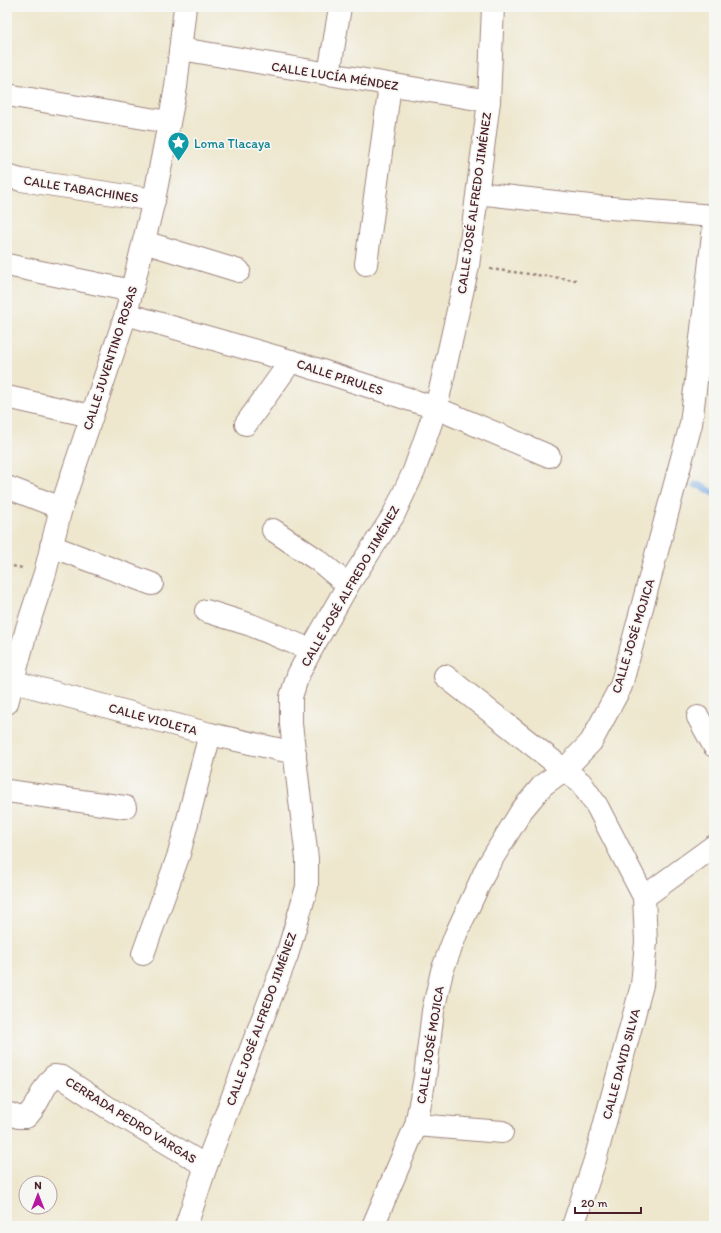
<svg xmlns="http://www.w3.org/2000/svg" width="721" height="1233" font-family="Itim,sans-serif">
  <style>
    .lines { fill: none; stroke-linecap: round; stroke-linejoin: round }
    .stream { stroke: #75a9e1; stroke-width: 7 }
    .minor-casing { stroke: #9c837c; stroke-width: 24 }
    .path { stroke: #9c837c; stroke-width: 2.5; stroke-dasharray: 3 3; stroke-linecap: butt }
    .minor { stroke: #fff; stroke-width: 22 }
    .labels { text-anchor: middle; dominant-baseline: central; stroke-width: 3.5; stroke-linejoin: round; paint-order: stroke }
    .street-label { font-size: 13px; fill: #4a1f2b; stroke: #f6f6f2 }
    .culture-label { font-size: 13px; fill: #0d838f; stroke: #f6f6f2; text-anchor: start }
  </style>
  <rect width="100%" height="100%" fill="#f6f6f2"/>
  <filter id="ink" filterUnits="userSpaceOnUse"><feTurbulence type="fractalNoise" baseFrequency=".025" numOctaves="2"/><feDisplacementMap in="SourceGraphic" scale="8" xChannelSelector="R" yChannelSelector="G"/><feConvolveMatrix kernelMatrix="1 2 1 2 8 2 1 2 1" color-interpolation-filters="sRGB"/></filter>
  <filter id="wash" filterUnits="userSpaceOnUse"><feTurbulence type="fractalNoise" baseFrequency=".012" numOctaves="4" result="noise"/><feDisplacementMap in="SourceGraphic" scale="16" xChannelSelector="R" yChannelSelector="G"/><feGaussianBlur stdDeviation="0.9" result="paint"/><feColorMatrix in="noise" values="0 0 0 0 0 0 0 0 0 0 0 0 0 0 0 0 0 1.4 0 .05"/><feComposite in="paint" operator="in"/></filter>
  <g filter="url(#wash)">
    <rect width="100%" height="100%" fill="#eee7ce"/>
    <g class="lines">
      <polyline class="stream" points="696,485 701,486 714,493"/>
    </g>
  </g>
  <g filter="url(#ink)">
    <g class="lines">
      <defs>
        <g id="minor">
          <polyline points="181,49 489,101"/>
          <polyline points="329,74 340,7"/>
          <polyline points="7,95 168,122"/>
          <polyline points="7,176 21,180 154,200"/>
          <polyline points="478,193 598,207 714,216"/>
          <polyline points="144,242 239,271"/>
          <polyline points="366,264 390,85"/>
          <polyline points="7,265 132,291"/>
          <polyline points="126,314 291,361 436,408 549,456"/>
          <polyline points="7,397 91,416"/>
          <polyline points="246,424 291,361"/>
          <polyline points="7,487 61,508"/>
          <polyline points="273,530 319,561 348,585"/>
          <polyline points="51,546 152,584"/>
          <polyline points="206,611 251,625 311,650"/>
          <polyline points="445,676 581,783 597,806 644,897 714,846"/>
          <polyline points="7,680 210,734 295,753"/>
          <polyline points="7,703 27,628 45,573 61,508 126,314 154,200 176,87 185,7"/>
          <polyline points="698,717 714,746"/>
          <polyline points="7,791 125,807"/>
          <polyline points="143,954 179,854 210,734"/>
          <path d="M7,1113L18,1117H26C39,1106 41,1088 54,1076L62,1077L107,1107L206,1166"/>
          <polyline points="416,1125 502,1132"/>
          <polyline points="186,1226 206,1166 287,955 307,887 307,859 291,724 291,697 298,675 311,650 348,585 393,516 414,471 436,408 468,266 489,101 493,7"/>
          <polyline points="373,1226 416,1125 425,1077 433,1011 442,971 456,934 487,867 522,810 543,785 565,769 591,742 621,686 691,424 714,226"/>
          <polyline points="573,1226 595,1160 642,985 646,942 644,897"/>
        </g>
      </defs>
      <use href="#minor" class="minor-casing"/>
      <g class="path">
        <polyline points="490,269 576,280"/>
        <polyline points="7,565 23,568"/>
      </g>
      <use href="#minor" class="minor"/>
    </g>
  </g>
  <defs>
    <symbol id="sight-pin" viewBox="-11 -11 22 30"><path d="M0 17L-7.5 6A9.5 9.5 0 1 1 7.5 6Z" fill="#0f9aa8" stroke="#f6f6f2"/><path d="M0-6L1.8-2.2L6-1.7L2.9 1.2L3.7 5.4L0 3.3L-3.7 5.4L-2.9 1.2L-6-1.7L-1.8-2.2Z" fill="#fff"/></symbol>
  </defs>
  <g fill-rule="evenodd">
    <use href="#sight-pin" x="166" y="130" width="25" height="34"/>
  </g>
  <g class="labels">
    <g class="street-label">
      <text transform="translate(335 76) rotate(9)">CALLE LUCÍA MÉNDEZ</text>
      <text transform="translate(81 189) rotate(9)">CALLE TABACHINES</text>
      <text transform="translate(474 203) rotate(-82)">CALLE JOSÉ ALFREDO JIMÉNEZ</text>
      <text transform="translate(110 358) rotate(-72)">CALLE JUVENTINO ROSAS</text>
      <text transform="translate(340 377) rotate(18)">CALLE PIRULES</text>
      <text transform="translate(350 586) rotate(-60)">CALLE JOSÉ ALFREDO JIMÉNEZ</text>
      <text transform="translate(633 636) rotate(-73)">CALLE JOSÉ MOJICA</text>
      <text transform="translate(153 719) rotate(15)">CALLE VIOLETA</text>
      <text transform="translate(261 1019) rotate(-70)">CALLE JOSÉ ALFREDO JIMÉNEZ</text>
      <text transform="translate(430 1045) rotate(-81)">CALLE JOSÉ MOJICA</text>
      <text transform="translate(621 1064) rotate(-75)">CALLE DAVID SILVA</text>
      <text transform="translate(131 1120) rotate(32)">CERRADA PEDRO VARGAS</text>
    </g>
    <g class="culture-label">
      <text x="194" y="143">Loma Tlacaya</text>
    </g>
  </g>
  <rect width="721" height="1233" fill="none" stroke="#f6f6f2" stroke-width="24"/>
  <g transform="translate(38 1195)"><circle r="19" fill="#f6f6f2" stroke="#b1a0a2"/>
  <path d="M0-3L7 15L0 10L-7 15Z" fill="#b5179e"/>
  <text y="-6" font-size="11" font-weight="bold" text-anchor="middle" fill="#4a1f2b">N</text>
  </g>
  <path d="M575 1207v6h66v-6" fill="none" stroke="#4a1f2b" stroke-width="2"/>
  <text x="581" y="1207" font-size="12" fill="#4a1f2b" stroke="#f6f6f2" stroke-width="3" paint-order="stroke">20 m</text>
</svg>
